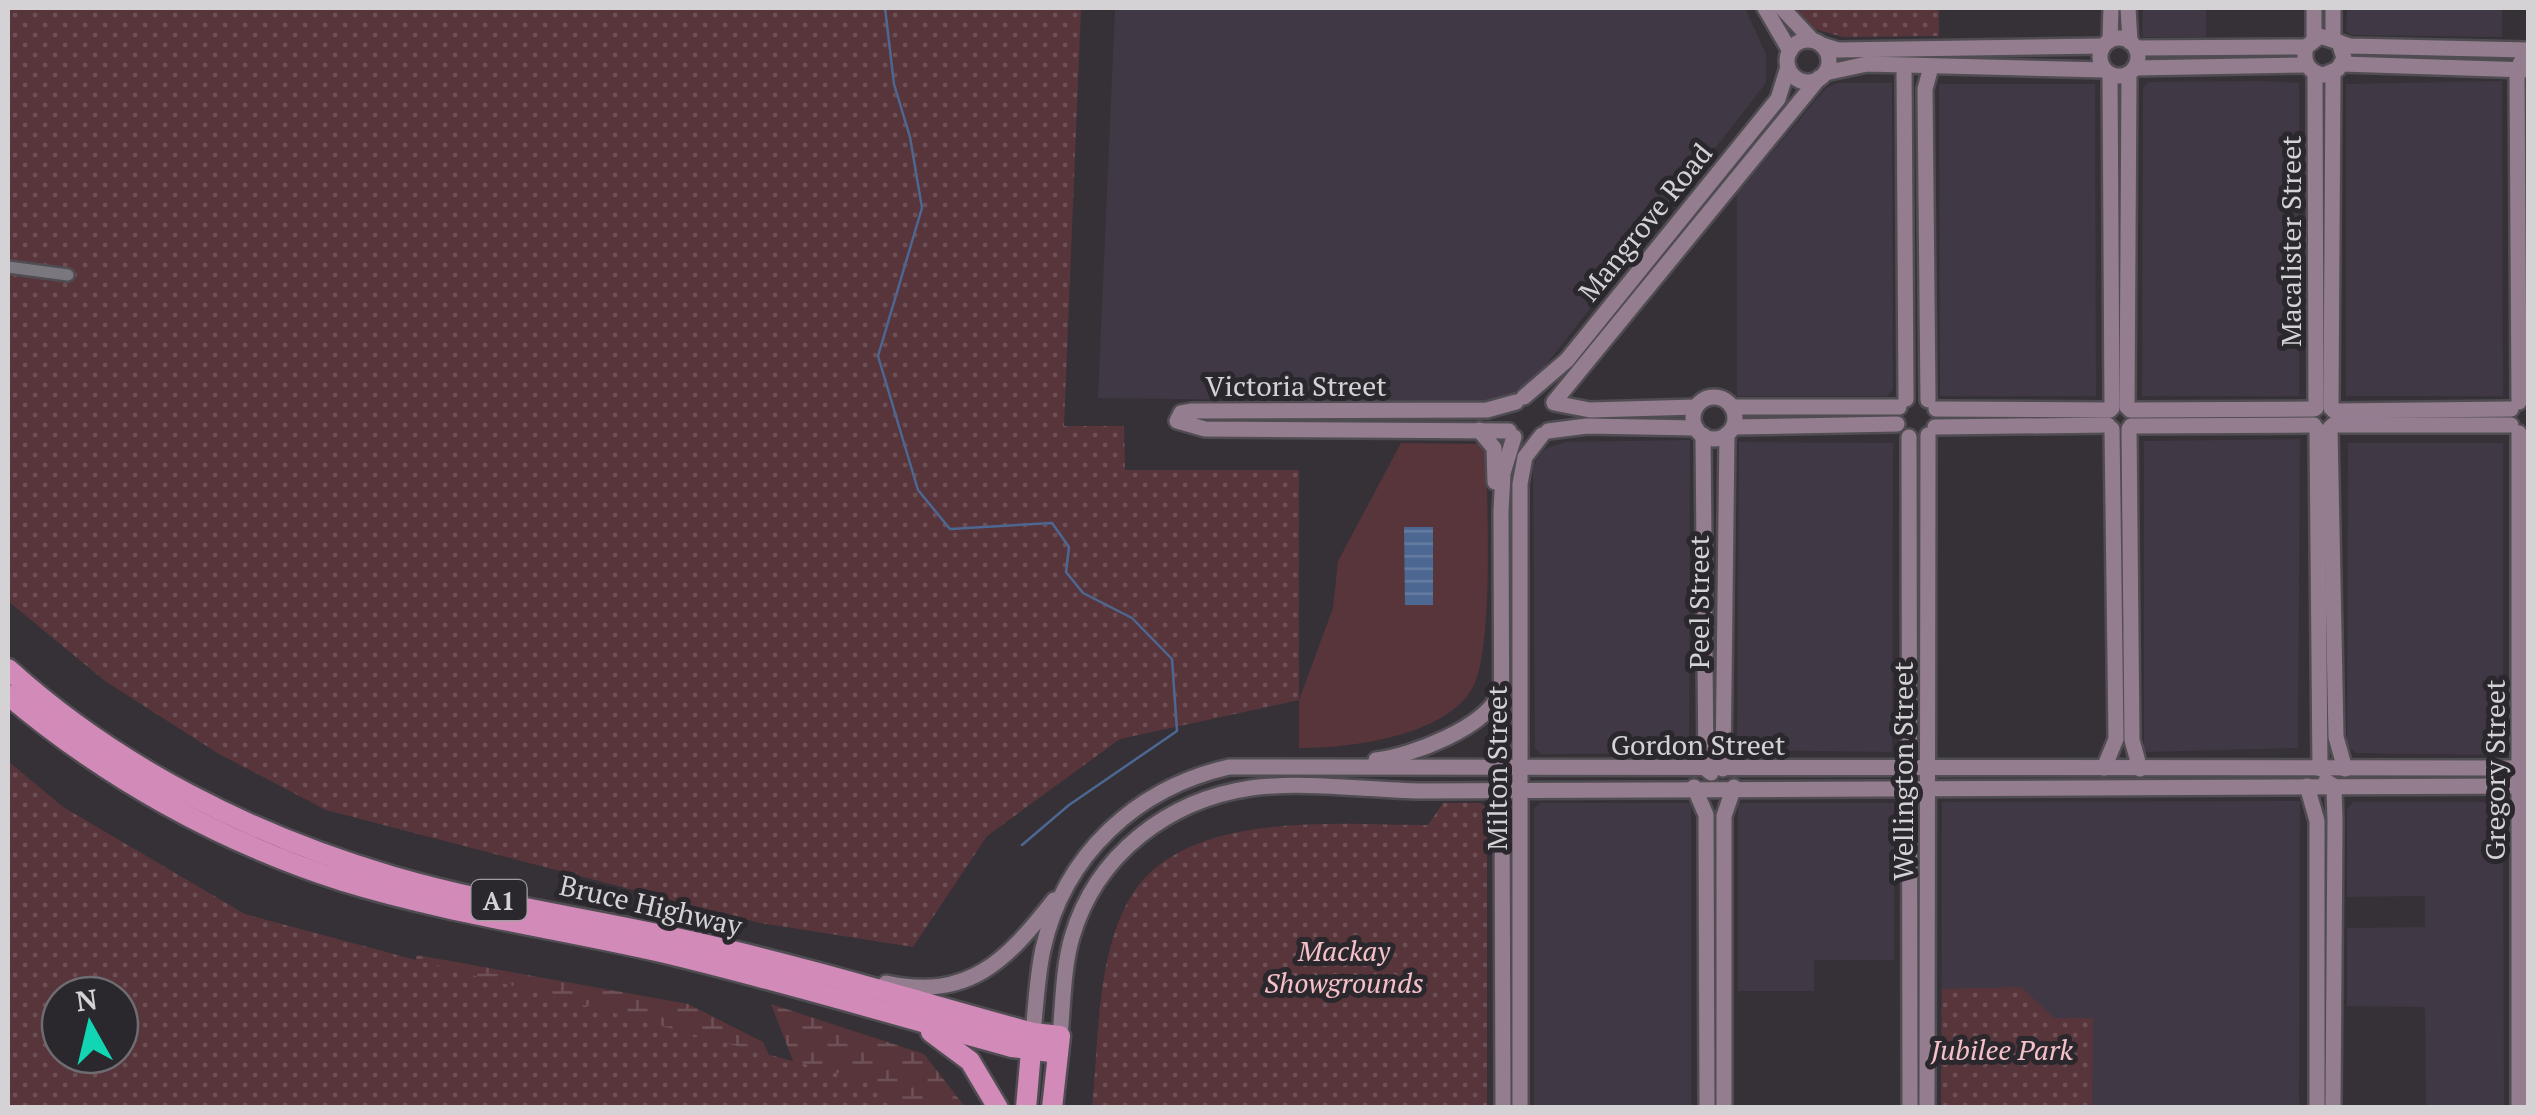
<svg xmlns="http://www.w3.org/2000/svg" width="2536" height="1115" font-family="'PT Serif',serif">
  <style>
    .built { fill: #403844 }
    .green { fill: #57353b }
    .wetland { fill: url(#wetland-marsh) }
    .park { fill: url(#park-dots); fill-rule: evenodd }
    .water { fill: url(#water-rules) }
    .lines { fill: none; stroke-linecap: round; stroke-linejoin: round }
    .stream { stroke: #4c6791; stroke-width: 2.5 }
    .street-casing { stroke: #504d52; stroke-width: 16 }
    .secondary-casing { stroke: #504d52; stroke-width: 20 }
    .highway-casing { stroke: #504d52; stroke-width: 25 }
    .street { stroke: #7b777e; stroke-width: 11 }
    .secondary { stroke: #957d90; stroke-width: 15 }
    .highway { stroke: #d28ab9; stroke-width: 20 }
    .labels { text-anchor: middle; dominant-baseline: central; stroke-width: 10; stroke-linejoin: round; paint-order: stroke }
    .shield { fill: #2a272d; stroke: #a29fa3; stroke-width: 2.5 }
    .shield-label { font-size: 25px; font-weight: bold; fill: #d5d2d6 }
    .street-label { font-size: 28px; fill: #d5d2d6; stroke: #2a272d }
    .park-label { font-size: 28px; font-style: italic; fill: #f6c0c8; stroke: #2a272d }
  </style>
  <defs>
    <pattern id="wetland-marsh" width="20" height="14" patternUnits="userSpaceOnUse" patternTransform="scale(2.5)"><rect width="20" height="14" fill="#57353b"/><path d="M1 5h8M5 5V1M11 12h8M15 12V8" fill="none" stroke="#6e5157"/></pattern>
    <pattern id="park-dots" width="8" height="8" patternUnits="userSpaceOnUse" patternTransform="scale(2.5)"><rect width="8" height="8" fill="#57353b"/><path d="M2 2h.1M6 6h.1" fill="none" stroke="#6e5157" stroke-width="1.8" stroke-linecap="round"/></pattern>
    <pattern id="water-rules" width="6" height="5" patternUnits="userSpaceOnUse" patternTransform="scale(2.5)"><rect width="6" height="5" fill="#4c6791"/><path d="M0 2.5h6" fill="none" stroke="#657ca0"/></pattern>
  </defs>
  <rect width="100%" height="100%" fill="#353137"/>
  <g class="built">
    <polygon points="1115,8 1745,8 1766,54 1766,83 1538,375 1501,403 1098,398"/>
    <polygon points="2143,8 2206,8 2206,37 2142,37"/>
    <polygon points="2347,8 2502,8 2502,37 2351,35 2346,30"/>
    <polygon points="2261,81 2299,83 2299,396 2142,396 2143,88 2149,82"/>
    <polygon points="2502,81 2503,396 2346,396 2346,84"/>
    <polygon points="1837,83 1892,83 1893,390 1887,396 1737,396 1737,194 1826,88"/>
    <polygon points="1939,84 2095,84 2096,396 1940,396"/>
    <polygon points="2300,439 2298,748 2144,752 2144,441"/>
    <polygon points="1690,440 1689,753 1541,754 1535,748 1533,467 1538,457 1545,449 1565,442"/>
    <polygon points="1739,442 1893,443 1892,752 1737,750"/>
    <polygon points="2348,443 2503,443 2503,749 2497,755 2356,753 2347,746"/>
    <polygon points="2300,801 2299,1107 1941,1108 1942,802"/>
    <polygon points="2353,802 2503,802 2504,1107 2426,1107 2425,1007 2347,1006 2347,928 2425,927 2425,896 2347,897 2347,809"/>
    <polygon points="1540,803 1691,803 1691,1107 1534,1107 1534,809"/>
    <polygon points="1738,803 1894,803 1894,960 1814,960 1814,991 1738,991"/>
  </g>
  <path class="green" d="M1401,443L1479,444L1486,452C1487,503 1494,647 1473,687C1446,737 1349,748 1299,748V700L1333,608L1338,561Z"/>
  <g class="wetland">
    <polygon points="417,955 688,1004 763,1042 793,1107 387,1063"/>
    <polygon points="771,1004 924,1054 965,1107 811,1107"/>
  </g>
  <g class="park">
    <polygon points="8,8 1081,8 1064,426 1124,426 1125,470 1299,470 1299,700 1120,739 987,836 913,947 760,923 326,810 219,754 105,681 8,601"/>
    <polygon points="1796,8 1939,8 1939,36 1843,37 1811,28"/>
    <path d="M8,761L63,807L245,914L882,1085L894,1107H8ZM120,995V1055H60V995Z"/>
    <path d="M1443,803H1481L1487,809V1107H1092C1099,1042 1096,956 1130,898C1182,808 1339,825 1428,825Z"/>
    <polygon points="2021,987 2054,1018 2093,1018 2092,1107 1941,1107 1942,989"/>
  </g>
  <polygon class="water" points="1404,527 1433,527 1433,605 1405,605"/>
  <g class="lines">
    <polyline class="stream" points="885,8 894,84 910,137 922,208 878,356 918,490 950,529 1052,523 1069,547 1066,572 1083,593 1132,618 1172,659 1177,731 1069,805 1022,845"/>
    <defs>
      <polyline id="street" points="8,267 68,275"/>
      <g id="secondary">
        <polyline points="1765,8 1790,51"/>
        <polyline points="1782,8 1812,40"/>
        <polyline points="2128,8 2130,42"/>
        <polyline points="2333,37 2333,8"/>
        <circle cx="2119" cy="57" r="19"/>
        <polyline points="2314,38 2314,8"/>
        <polyline points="2110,40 2111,8"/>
        <circle cx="1808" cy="61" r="21"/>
        <path d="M2339,42L2344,58L2338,69L2324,75C2309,73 2302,62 2306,47L2320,36L2350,46L2528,50"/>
        <polyline points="1822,45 1838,50 2103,46"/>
        <polyline points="2136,48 2306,47"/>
        <polyline points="2342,64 2528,70"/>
        <polyline points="1904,66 1906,399"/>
        <polyline points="2136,68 2306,65"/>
        <polyline points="1825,73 1867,64 2104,70"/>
        <polyline points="2315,73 2316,408"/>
        <polyline points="2110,74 2112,408"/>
        <polyline points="1524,397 1567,360 1778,99 1788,67"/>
        <circle cx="1714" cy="418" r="21"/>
        <polyline points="1928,400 1925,89 1931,67"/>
        <polyline points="1554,402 1819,78"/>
        <polyline points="2519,402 2517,70 2527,50"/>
        <polyline points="1554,403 1590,410 1696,407"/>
        <polyline points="1732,407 1899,407"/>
        <polyline points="2127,407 2129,74"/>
        <polyline points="2331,408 2333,73"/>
        <polyline points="1936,409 2110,410"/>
        <polyline points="2130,410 2314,409"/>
        <polyline points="2334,411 2511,409"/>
        <polyline points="2333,425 2511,425"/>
        <polyline points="2131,426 2314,425"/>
        <polyline points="1733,427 1897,424"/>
        <polyline points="1935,427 2108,425"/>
        <polyline points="2330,428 2336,737 2345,769"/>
        <polyline points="2129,429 2132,740 2140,769"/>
        <polyline points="2317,429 2320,769"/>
        <polyline points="1479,430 1494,448 1495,482"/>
        <polyline points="1509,431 1205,429 1177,421 1181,413 1192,411 1487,410 1516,402"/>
        <polyline points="1548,431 1587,426 1696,428"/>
        <polyline points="2519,433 2519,1108"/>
        <polyline points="1703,435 1706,769 1711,773"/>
        <polyline points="1909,437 1910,1108"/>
        <path d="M1376,760C1411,756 1488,727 1500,692"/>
        <polyline points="2104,768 2116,739 2112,429"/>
        <polyline points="1723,769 1727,434"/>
        <polyline points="2326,781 2334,786 2335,821 2333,1108"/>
        <polyline points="2307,786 2317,821 2317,1108"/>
        <polyline points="1694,787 1706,815 1707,1108"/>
        <path d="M886,983C969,1001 1007,960 1054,900"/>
        <path d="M1033,1033C1036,1005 1037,976 1043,949C1064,854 1137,788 1229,767L2528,768"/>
        <path d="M1060,1036C1063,1004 1063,968 1072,937C1096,855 1168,800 1251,788C1305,781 1366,790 1421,791L2528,786"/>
        <polyline points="1503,1108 1501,512 1503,473 1514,437"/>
        <polyline points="1520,1108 1520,484 1525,457 1542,435"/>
        <polyline points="1724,1108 1724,816 1734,787"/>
        <polyline points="1927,1108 1928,435"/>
      </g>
      <g id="highway">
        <path d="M8,669C116,767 252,835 391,876C493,906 600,920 703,944C813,969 923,1003 1033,1033L1060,1036L1052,1108"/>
        <path d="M8,695C106,778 221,842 343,881C447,913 556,928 661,952C779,980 895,1015 1012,1047L1058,1053"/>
        <polyline points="931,1032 970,1061 998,1108"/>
        <polyline points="1026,1108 1032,1040"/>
      </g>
    </defs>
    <use href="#street" class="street-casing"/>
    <use href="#secondary" class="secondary-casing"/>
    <use href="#highway" class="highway-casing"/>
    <use href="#street" class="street"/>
    <use href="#secondary" class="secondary"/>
    <use href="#highway" class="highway"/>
  </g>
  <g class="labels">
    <rect class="shield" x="471.5" y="880" width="55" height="40" rx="8"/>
    <g class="shield-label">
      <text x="499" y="900">A1</text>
    </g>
    <g class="street-label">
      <text transform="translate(1645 222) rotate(-51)">Mangrove Road</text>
      <text transform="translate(2290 241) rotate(-90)">Macalister Street</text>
      <text x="1296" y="385">Victoria Street</text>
      <text transform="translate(1698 602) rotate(-90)">Peel Street</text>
      <text x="1698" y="744">Gordon Street</text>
      <text transform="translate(1496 768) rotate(-90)">Milton Street</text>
      <text transform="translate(2494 770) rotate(-90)">Gregory Street</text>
      <text transform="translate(1902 771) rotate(-90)">Wellington Street</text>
      <text transform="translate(651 905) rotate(13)">Bruce Highway</text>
    </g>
    <g class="park-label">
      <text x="1344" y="950">Mackay<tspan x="1344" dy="32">Showgrounds</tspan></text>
      <text x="2002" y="1049">Jubilee Park</text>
    </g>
  </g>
  <rect width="2536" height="1115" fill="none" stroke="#d5d2d6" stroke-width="20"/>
  <g transform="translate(90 1025) rotate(352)"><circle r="48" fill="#2a272d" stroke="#6e6b71" stroke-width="2.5"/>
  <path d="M0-8L18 38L0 25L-18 38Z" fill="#12d5b4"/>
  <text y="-15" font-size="28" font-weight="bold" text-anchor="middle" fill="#d5d2d6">N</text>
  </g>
</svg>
